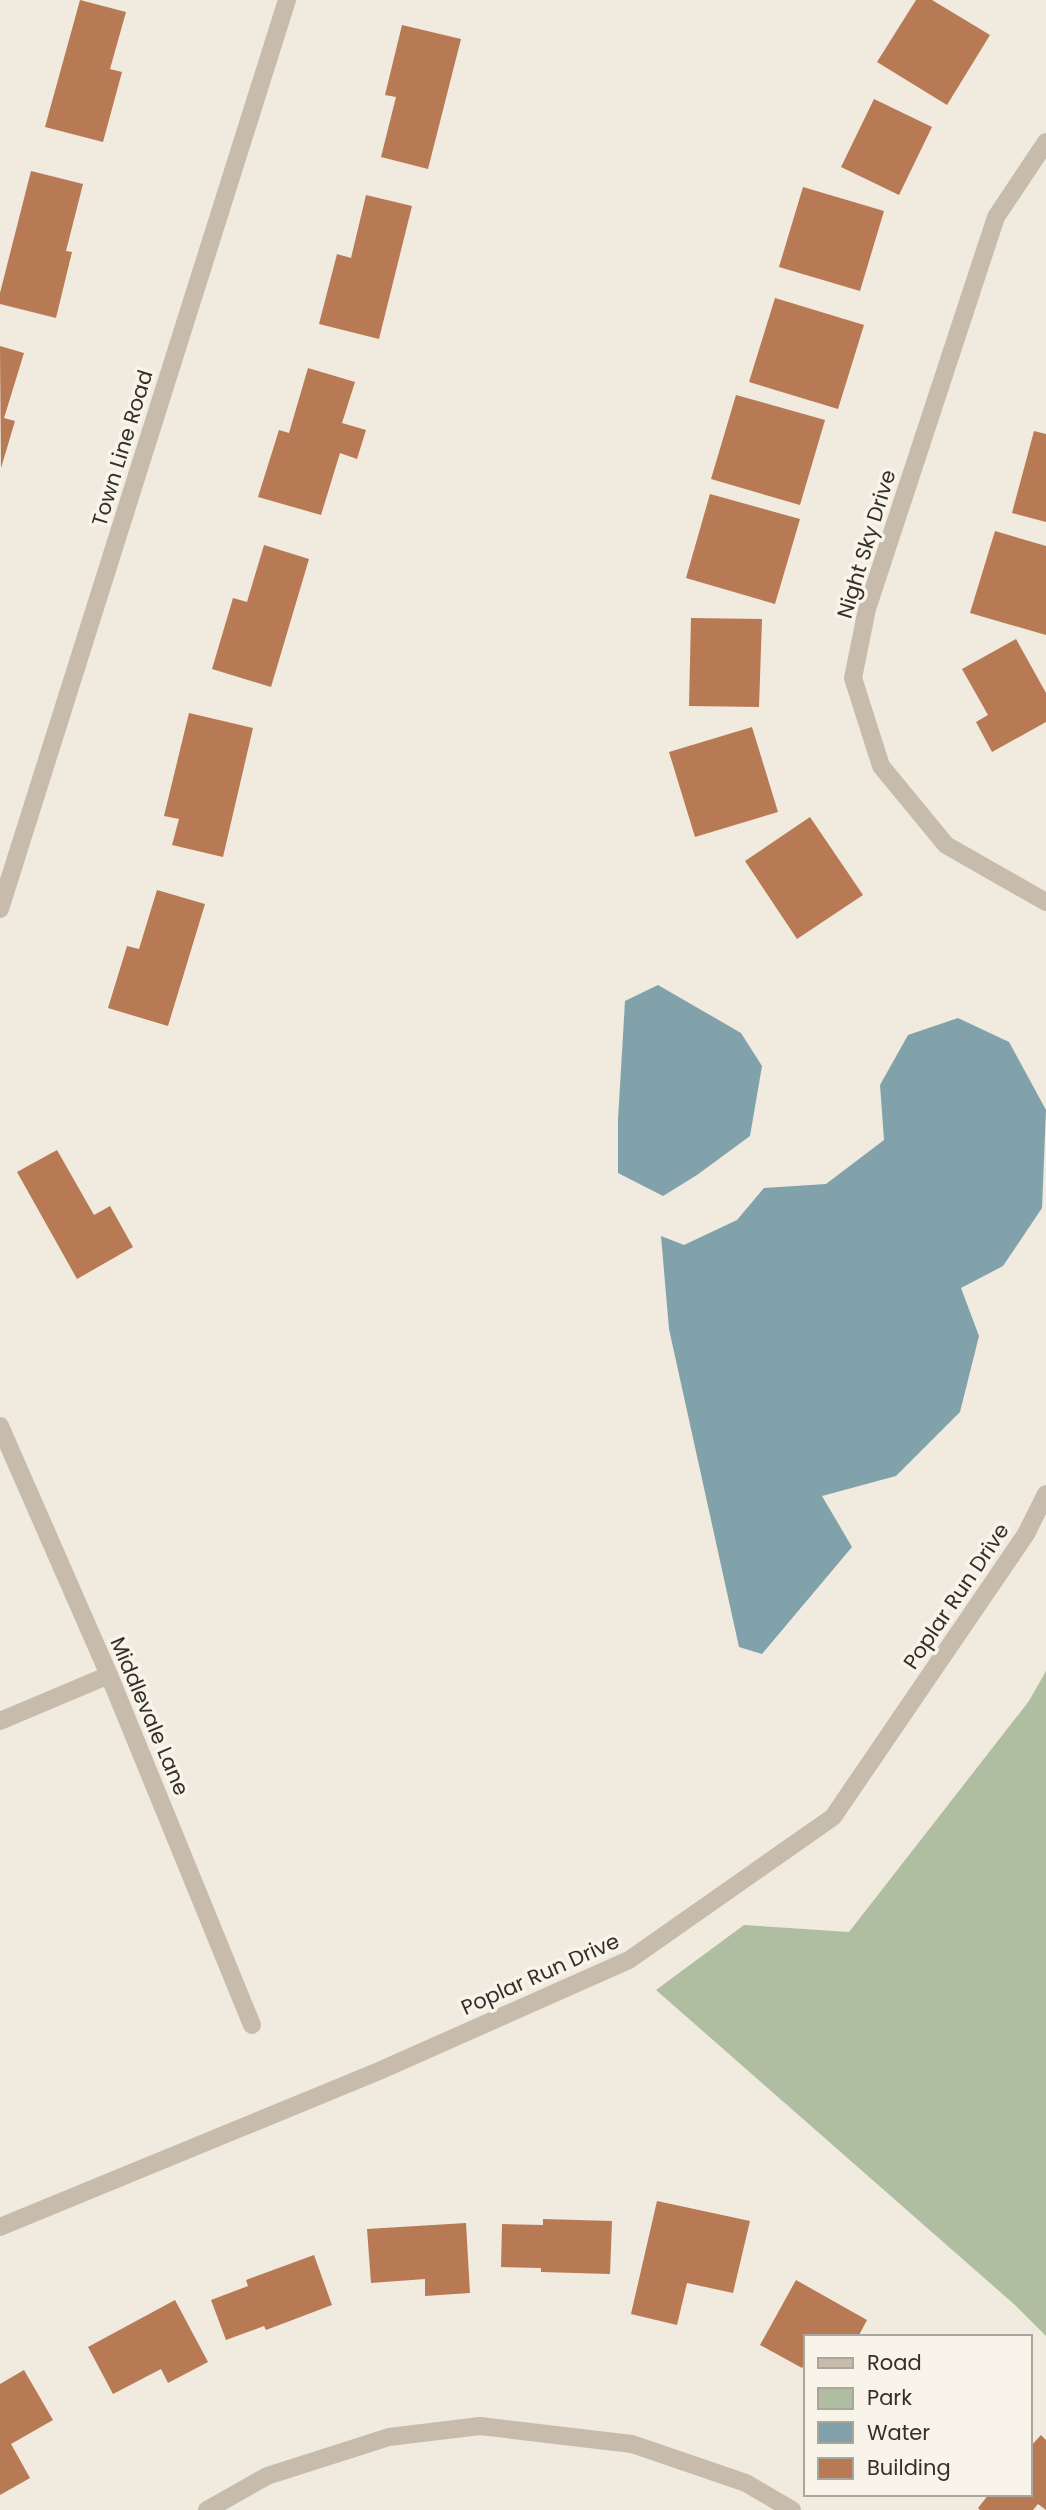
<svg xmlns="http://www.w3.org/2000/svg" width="1046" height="2510" font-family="Poppins,sans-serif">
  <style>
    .green { fill: #afbda0 }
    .water { fill: #81a2aa }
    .building { fill: #b87a54 }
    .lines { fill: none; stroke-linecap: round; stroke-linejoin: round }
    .minor { stroke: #c7bcac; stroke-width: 18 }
    .labels { text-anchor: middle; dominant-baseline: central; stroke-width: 7; stroke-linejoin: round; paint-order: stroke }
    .street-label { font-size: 21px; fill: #352f2a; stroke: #f8f4ea }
  </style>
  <rect width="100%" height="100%" fill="#f0eadf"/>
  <polygon class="green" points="1046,1671 1046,2336 1015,2305 656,1990 744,1925 849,1932 1029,1701"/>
  <g class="water">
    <polygon points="658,985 741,1033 762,1066 750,1136 697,1175 663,1196 618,1173 618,1120 625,1001"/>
    <polygon points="958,1018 1009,1042 1046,1110 1042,1208 1003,1266 961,1288 979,1336 960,1412 896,1476 822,1496 852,1547 762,1654 739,1647 669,1329 661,1236 684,1245 737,1220 764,1188 826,1184 884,1140 880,1085 908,1035"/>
  </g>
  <g class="building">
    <polygon points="80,0 126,12 110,69 122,72 103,142 45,127"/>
    <polygon points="916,0 932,0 990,35 947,105 877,62"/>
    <polygon points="402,25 461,39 428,169 381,157 396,97 385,95"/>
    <polygon points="874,99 932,127 899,195 841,167"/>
    <polygon points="31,171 83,184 66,251 72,252 56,318 0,304 0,293"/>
    <polygon points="803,187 884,211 860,291 779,267"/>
    <polygon points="366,195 412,206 379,339 319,324 337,254 351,258"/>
    <polygon points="775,298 864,325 838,409 749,382"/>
    <polygon points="0,346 24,353 4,418 15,421 1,468"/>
    <polygon points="308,368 355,382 342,423 366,430 357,459 340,453 321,515 258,497 279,430 289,433"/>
    <polygon points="736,395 825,420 800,505 711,479"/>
    <polygon points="1034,431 1046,434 1046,522 1012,513"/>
    <polygon points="710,494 800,519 775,604 686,578"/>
    <polygon points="995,531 1046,546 1046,635 970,613"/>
    <polygon points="264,545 309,559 271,687 212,669 233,598 247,602"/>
    <polygon points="691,618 762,619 759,707 689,706"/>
    <polygon points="1016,639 1046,693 1046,722 992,752 976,722 988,715 962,669"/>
    <polygon points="189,713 253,728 223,857 172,845 179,819 164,816"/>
    <polygon points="752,727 778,812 695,837 669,752"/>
    <polygon points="810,817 863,895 797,939 745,861"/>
    <polygon points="157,890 205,904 168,1026 108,1008 127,946 139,949"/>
    <polygon points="57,1150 94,1215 110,1206 133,1247 77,1279 17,1172"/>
    <polygon points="657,2201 750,2221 733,2293 687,2283 677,2325 631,2314"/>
    <polygon points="543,2219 612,2221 610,2274 541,2272 541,2268 501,2267 502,2224 543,2225"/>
    <polygon points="466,2223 470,2293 425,2296 425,2279 371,2283 367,2229"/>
    <polygon points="314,2255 332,2305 266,2330 264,2326 226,2340 211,2300 248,2286 246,2280"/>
    <polygon points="796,2280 867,2320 858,2337 806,2337 806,2360 802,2368 760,2345"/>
    <polygon points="175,2300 208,2362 168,2383 161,2369 113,2394 88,2347"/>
    <polygon points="24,2370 53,2420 11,2444 30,2478 0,2495 0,2384"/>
    <polygon points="1041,2435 1046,2440 1046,2510 1038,2504 1033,2510 980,2510 978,2508 989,2494 1030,2494 1030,2447"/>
  </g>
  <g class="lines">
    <g class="minor">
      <polyline points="1046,142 996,217 867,609 853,678 881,766 946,845 1046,902"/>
      <polyline points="0,909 287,0"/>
      <polyline points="0,1426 109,1675 252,2025"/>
      <polyline points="0,1721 109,1675"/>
      <polyline points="0,2227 379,2071 629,1960 833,1817 1026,1534 1046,1494"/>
      <polyline points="207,2510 267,2476 389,2437 480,2426 632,2444 746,2483 792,2510"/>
    </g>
  </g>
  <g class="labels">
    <g class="street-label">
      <text transform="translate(122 448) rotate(-73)">Town Line Road</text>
      <text transform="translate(866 544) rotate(-73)">Night Sky Drive</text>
      <text transform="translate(956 1596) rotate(-56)">Poplar Run Drive</text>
      <text transform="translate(150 1716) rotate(67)">Middlevale Lane</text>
      <text transform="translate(540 1974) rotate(-24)">Poplar Run Drive</text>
    </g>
  </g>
  <rect x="804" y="2335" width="228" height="161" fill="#f8f4ea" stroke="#aaa59d" stroke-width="2"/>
  <rect x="818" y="2358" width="35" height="10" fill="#c7bcac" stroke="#aaa59d" stroke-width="2"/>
  <text x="867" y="2370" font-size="21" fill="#352f2a">Road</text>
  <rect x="818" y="2388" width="35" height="21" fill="#afbda0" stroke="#aaa59d" stroke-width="2"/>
  <text x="867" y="2405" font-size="21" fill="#352f2a">Park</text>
  <rect x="818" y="2422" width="35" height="21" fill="#81a2aa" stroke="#aaa59d" stroke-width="2"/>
  <text x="867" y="2440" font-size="21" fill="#352f2a">Water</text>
  <rect x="818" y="2458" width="35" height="21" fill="#b87a54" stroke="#aaa59d" stroke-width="2"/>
  <text x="867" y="2475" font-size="21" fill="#352f2a">Building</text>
</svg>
